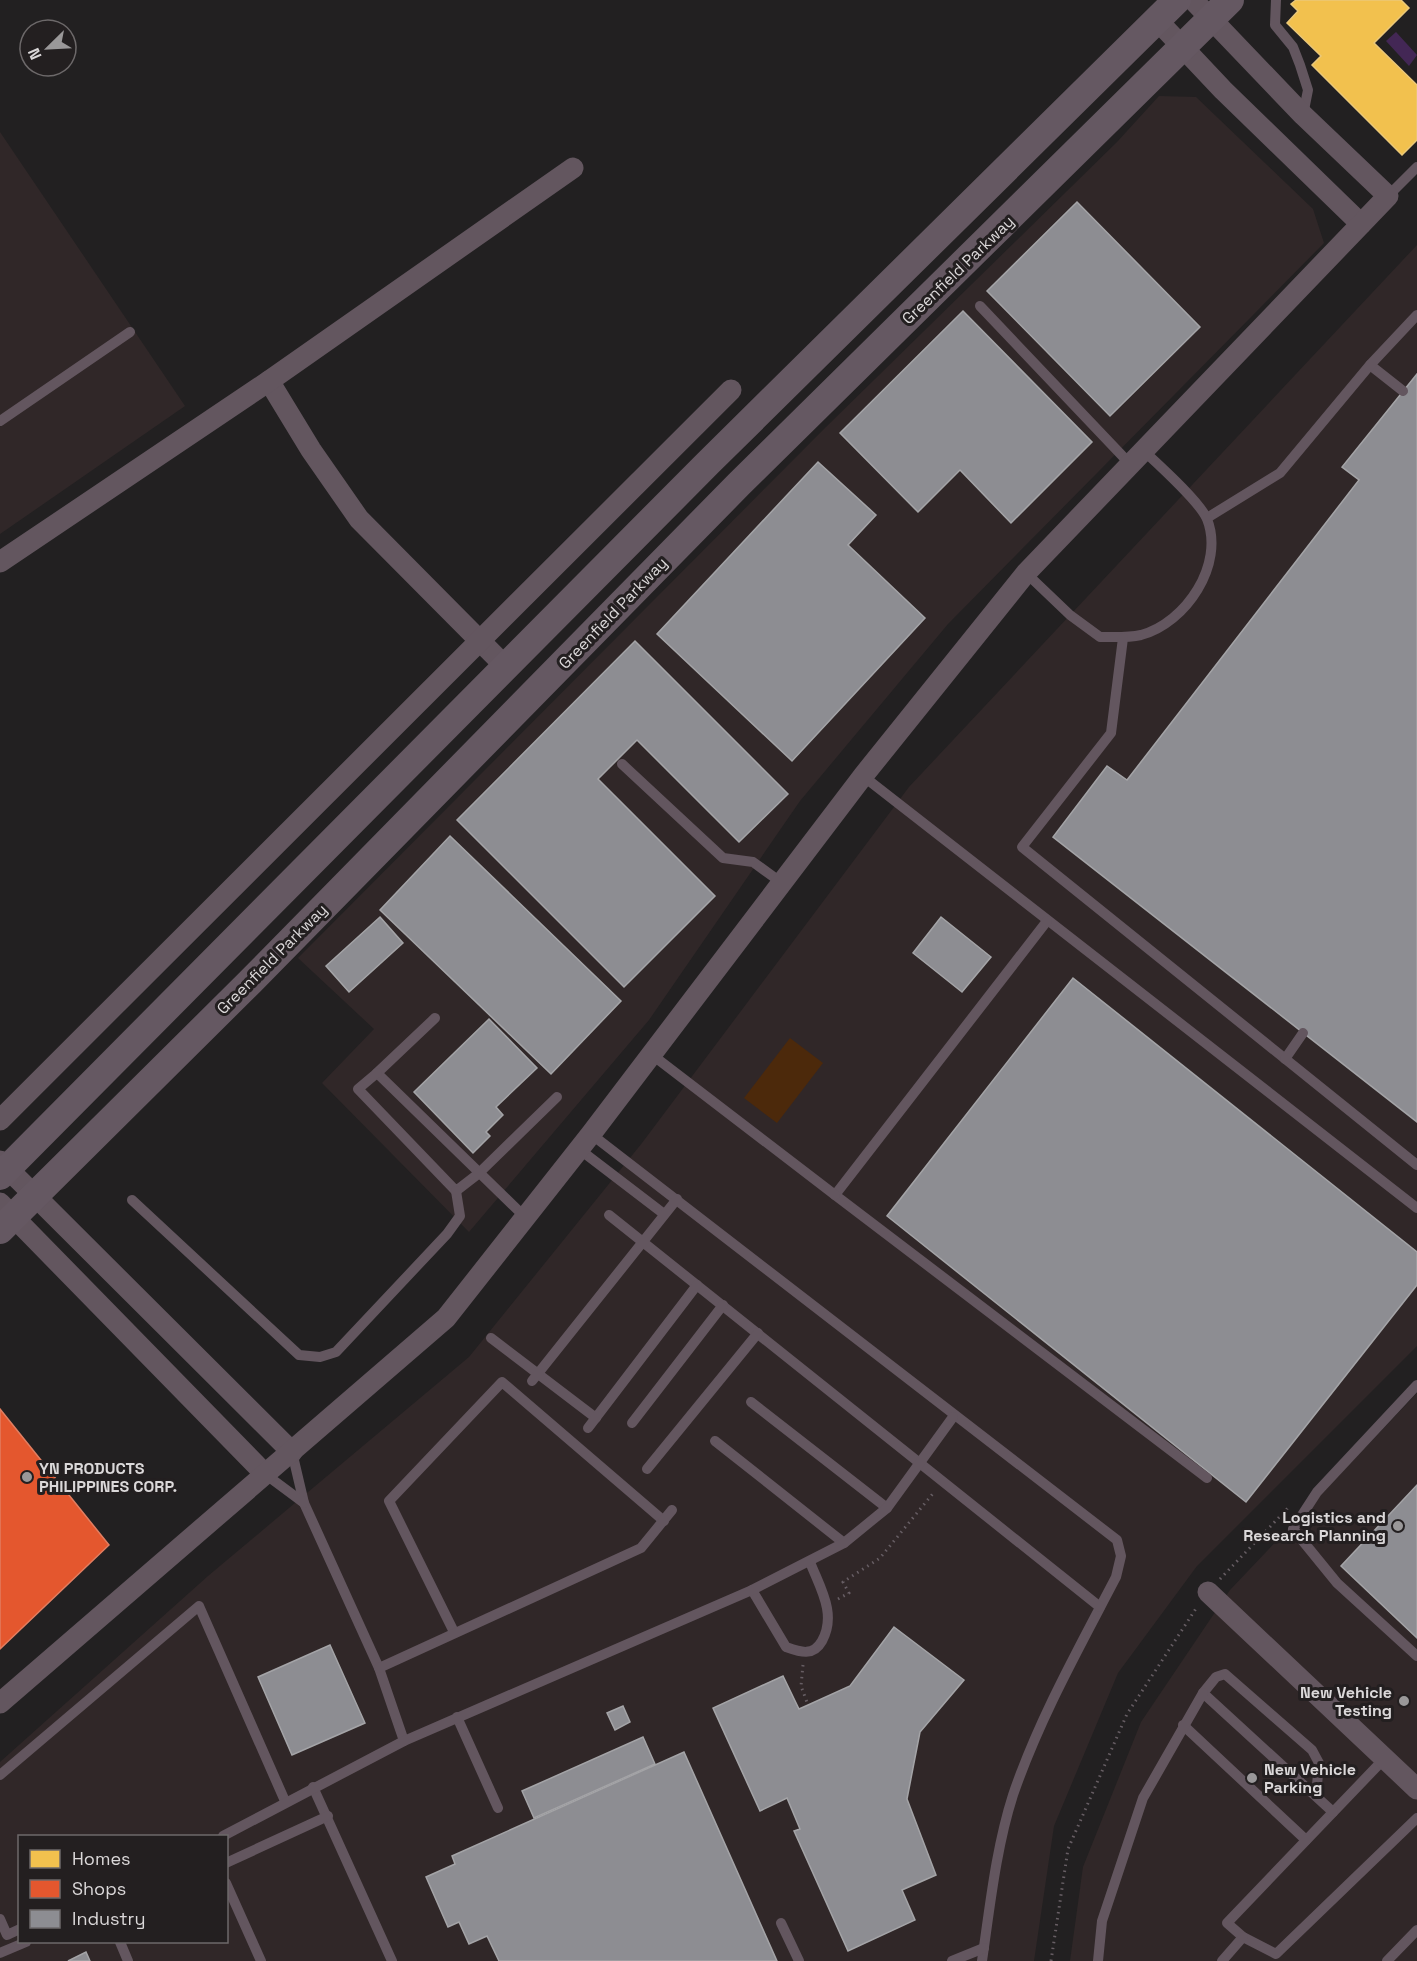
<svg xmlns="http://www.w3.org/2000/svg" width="1417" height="1961" font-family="'Space Grotesk',sans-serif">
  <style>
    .built { fill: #302728; fill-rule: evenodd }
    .green { fill: #4c290b }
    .water { fill: #432755 }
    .homes { fill: #f2c14e; stroke: #ebc878; stroke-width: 1.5 }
    .shops { fill: #e4572e; stroke: #e17e61; stroke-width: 1.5 }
    .industry { fill: #8d8d92; stroke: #a4a4a7; stroke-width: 1.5 }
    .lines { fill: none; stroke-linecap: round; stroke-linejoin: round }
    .path { stroke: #675e64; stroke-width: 3; stroke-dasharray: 1.5 4.5; stroke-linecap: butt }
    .lane { stroke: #63565f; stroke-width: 10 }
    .street { stroke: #63565f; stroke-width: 21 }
    .secondary { stroke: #655862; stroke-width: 28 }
    .poi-dot { fill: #9a9899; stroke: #231f20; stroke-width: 2 }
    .labels { text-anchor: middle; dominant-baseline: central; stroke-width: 6; stroke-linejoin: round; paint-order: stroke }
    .street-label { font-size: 16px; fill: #dbd8d9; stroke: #231f20 }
    .poi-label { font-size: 16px; font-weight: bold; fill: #dbd8d9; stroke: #231f20; text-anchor: start }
  </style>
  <rect width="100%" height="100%" fill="#222021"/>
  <g class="built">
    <polygon points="1159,96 1196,97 1313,209 1324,243 948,624 800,801 649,1020 469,1232 322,1083 374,1029 298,958 826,427 1117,142"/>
    <polygon points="0,132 185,406 0,534"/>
    <path d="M1417,245V1346L1197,1566L1118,1673L1054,1826L1034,1961H0V1762L208,1576L469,1357L642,1143L909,787ZM20,1836H226V1942H20Z"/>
    <polygon points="1417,1393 1417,1961 1070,1961 1083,1867 1141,1722 1230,1590"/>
  </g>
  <polygon class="green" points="790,1038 823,1063 777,1123 744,1098"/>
  <polygon class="water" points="1396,32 1417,55 1409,66 1386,41"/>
  <polygon class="homes" points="1296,0 1401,0 1409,8 1374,43 1417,85 1417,140 1402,155 1312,65 1321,56 1287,23 1298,11 1291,4"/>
  <polygon class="shops" points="0,1409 109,1545 0,1649"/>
  <g class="industry">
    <polygon points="1077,202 1200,327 1110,416 987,291"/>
    <polygon points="963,311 1092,442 1011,523 960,470 918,512 840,433"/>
    <polygon points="1417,374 1417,1122 1053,837 1107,766 1127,780 1359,480 1342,467"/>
    <polygon points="818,462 876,515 848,545 925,618 792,761 657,634"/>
    <polygon points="635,641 788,794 739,842 637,740 598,779 715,896 624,987 457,820"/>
    <polygon points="450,836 621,1001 551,1074 380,910"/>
    <polygon points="380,917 403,943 349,992 326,966"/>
    <polygon points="941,917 991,957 962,992 913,953"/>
    <polygon points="1073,978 1417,1252 1417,1285 1246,1502 887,1216"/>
    <polygon points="489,1019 537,1068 496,1107 503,1115 486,1132 490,1136 473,1153 414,1092"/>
    <polygon points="1417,1485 1417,1638 1341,1566"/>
    <polygon points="894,1627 964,1680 920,1732 907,1799 936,1875 902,1890 915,1920 848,1951 794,1831 800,1829 787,1798 760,1811 713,1708 783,1676 799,1709 808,1705 850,1686"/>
    <polygon points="330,1645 365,1723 292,1755 258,1677"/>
    <polygon points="623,1706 630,1722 615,1730 607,1713"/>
    <polygon points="643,1737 655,1764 534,1818 522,1791"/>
    <polygon points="684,1752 777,1961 499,1961 487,1936 469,1944 459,1922 448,1927 426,1877 455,1864 452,1856"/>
    <polygon points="86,1952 90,1961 68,1961"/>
  </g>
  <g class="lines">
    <g class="path">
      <polyline points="1220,1579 1288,1508"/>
      <polyline points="838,1599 849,1593 843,1582 880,1558 935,1491"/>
      <polyline points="803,1665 801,1686 808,1705"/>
      <polyline points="1051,1961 1068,1849 1127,1714 1197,1607"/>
    </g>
    <g class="lane">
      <polyline points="1276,0 1275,25 1293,47 1300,65 1308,90 1303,115"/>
      <polyline points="1388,196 1417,167"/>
      <polyline points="980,306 1131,465"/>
      <polyline points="1370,365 1403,391"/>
      <polyline points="0,421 130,332"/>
      <polyline points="1207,518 1280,473 1370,365 1417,315"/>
      <path d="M1026,573L1070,615L1100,637C1114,637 1127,638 1141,635C1186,623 1225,564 1207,519C1200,502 1160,466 1145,452"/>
      <polyline points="1123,638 1111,733 1022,847 1417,1165"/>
      <polyline points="622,764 723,858 753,862 782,883"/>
      <polyline points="863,776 1417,1208"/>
      <polyline points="1047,921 835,1195 1207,1478"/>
      <polyline points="435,1018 377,1073 525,1217"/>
      <polyline points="651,1054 835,1195"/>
      <polyline points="1285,1059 1303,1033"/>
      <polyline points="377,1073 358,1089 456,1191 478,1174 557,1097"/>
      <path d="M591,1134L1117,1540L1121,1556L1116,1577C1079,1648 1039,1719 1013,1795C996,1848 990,1906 982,1961"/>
      <polyline points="579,1149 664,1214"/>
      <polyline points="132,1200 299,1355 320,1357 336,1352 447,1234 460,1216 456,1191"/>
      <polyline points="609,1215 1100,1607"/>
      <polyline points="491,1338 596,1418"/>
      <polyline points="532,1381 677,1199"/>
      <polyline points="1417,1385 1317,1492 1293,1529 1337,1583 1417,1656"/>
      <polyline points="751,1402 887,1508"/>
      <polyline points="632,1423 723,1305"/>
      <polyline points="588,1428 697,1285"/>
      <polyline points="715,1441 844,1543"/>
      <polyline points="292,1452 304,1503 379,1668 404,1741"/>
      <polyline points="647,1469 758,1333"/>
      <polyline points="265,1474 304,1503"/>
      <path d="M752,1590L786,1647C800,1652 813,1657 822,1641C837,1614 820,1588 810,1562"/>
      <polyline points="454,1632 389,1501 502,1382 664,1521"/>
      <polyline points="379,1668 641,1548 672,1510"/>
      <polyline points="457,1717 498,1808"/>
      <polyline points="1183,1725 1306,1840"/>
      <polyline points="1384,1759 1227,1923 1243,1937 1276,1954 1417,1818"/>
      <polyline points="0,1775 199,1606 285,1801"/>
      <polyline points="313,1787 392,1961"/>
      <polyline points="1316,1796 1319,1763 1312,1750 1225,1674 1216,1677 1203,1693 1333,1812"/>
      <polyline points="223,1836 404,1741 752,1590 844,1543 887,1508 953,1417"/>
      <polyline points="226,1863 328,1816"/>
      <polyline points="226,1883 261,1961"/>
      <polyline points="0,1919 7,1935 20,1929"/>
      <polyline points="781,1923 799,1961"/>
      <polyline points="120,1942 128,1961"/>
      <polyline points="0,1953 26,1942"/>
      <polyline points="952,1961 984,1948"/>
      <polyline points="1098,1961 1102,1921 1143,1798 1203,1693"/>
      <polyline points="1222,1961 1243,1937"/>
      <polyline points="1387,1961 1417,1930"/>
    </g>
    <g class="street">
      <polyline points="1157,20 1223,90 1361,224"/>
      <polyline points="269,381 311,450 359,519 506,667"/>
      <polyline points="0,562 269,381 573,168"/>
      <polyline points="0,1120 731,390"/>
      <polyline points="0,1161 292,1452"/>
      <polyline points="0,1203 265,1474"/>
      <polyline points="1208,1592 1417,1789"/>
      <polyline points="0,1703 446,1318 591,1134 863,776 1026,573 1388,196 1303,115 1193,0"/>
    </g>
    <g class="secondary">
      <polyline points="0,1176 708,463 1177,0"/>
      <polyline points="0,1230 250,982 739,484 1230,0"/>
    </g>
  </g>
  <g class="poi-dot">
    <circle cx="27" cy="1477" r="6"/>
    <circle cx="1398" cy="1526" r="6"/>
    <circle cx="1404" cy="1701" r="6"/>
    <circle cx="1252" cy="1778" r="6"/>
  </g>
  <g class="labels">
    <g class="street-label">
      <text transform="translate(958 270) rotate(-44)">Greenfield Parkway</text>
      <text transform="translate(613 613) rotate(-46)">Greenfield Parkway</text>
      <text transform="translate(272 959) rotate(-45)">Greenfield Parkway</text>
    </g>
    <g class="poi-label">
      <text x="39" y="1468">YN PRODUCTS<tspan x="39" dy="18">PHILIPPINES CORP.</tspan></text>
      <text x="1386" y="1517" text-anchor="end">Logistics and<tspan x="1386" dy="18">Research Planning</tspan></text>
      <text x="1392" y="1692" text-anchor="end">New Vehicle<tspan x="1392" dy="18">Testing</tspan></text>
      <text x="1264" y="1769">New Vehicle<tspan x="1264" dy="18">Parking</tspan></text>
    </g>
  </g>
  <rect x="18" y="1835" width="210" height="108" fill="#231f20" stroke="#6d696a" stroke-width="1.5"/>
  <rect x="30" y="1850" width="30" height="18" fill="#f2c14e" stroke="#6d696a" stroke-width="1.5"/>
  <text x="72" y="1865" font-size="18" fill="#dbd8d9">Homes</text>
  <rect x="30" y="1880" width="30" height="18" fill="#e4572e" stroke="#6d696a" stroke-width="1.5"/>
  <text x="72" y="1895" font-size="18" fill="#dbd8d9">Shops</text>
  <rect x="30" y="1910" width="30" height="18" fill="#8d8d92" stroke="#6d696a" stroke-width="1.5"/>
  <text x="72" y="1925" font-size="18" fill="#dbd8d9">Industry</text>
  <g transform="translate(48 48) rotate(246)"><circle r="28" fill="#231f20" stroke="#6d696a" stroke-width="1.5"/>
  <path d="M0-4.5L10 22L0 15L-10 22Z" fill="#9a9899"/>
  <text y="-9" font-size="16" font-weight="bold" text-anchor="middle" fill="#dbd8d9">N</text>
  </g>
</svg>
